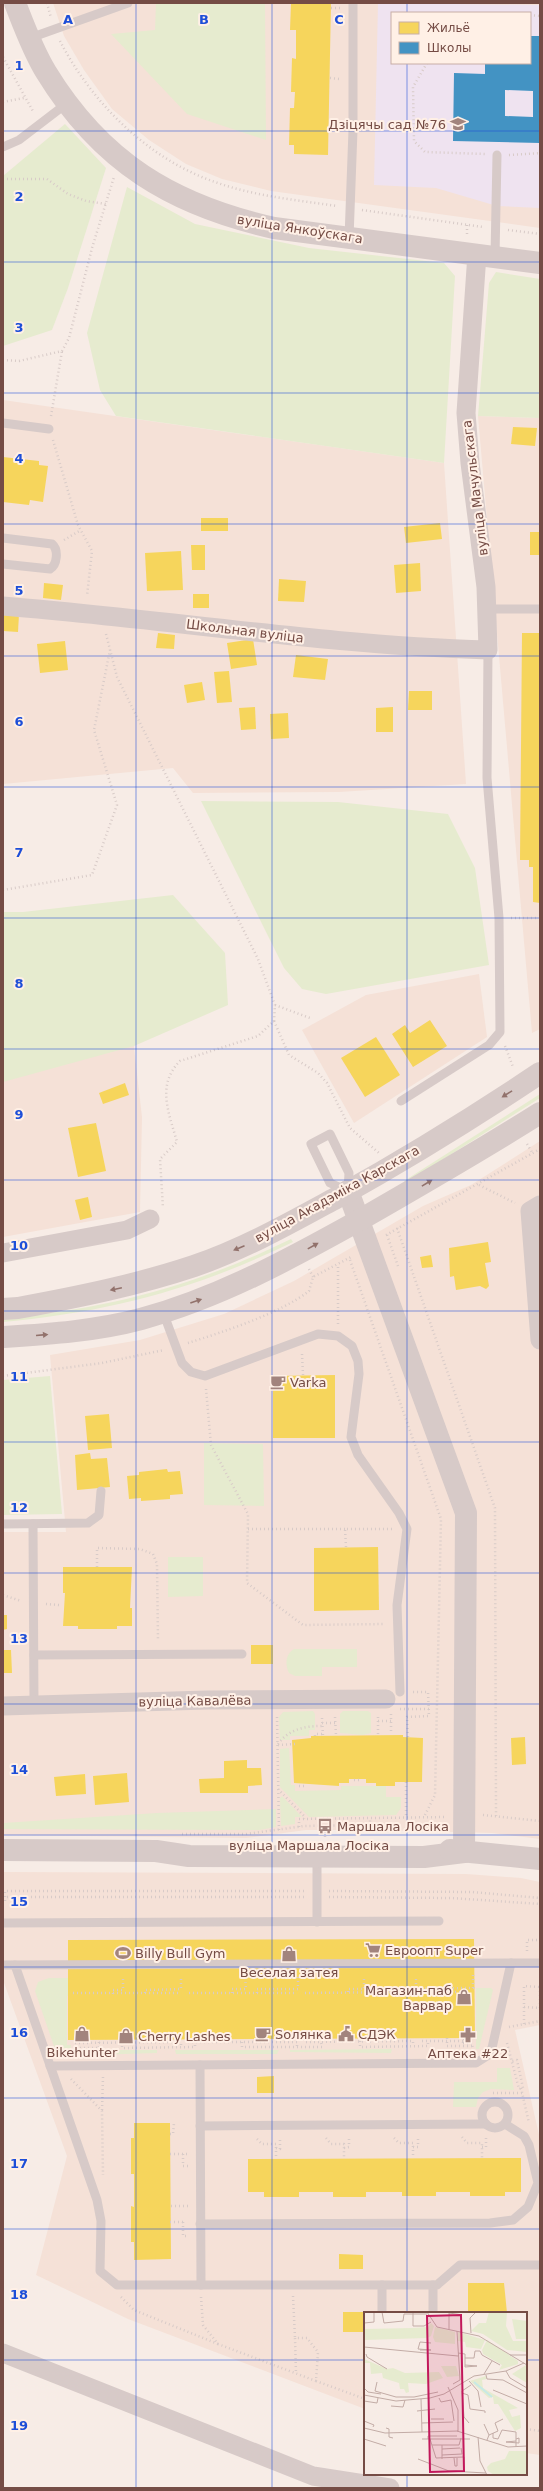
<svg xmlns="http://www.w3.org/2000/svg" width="543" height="2491" font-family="'DejaVu Sans',sans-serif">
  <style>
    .residential { fill: #f5e1d7; fill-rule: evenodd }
    .education { fill: #efe3f0; fill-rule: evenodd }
    .green { fill: #e6ebcf }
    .homes { fill: #f6d55c }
    .schools { fill: #4393c3; fill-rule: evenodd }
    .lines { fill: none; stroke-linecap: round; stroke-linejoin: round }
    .path { stroke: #d8cbc8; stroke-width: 2.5; stroke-dasharray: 1 3; stroke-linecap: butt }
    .lane { stroke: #d7cac8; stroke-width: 9 }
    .street { stroke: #d7cac8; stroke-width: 19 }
    .secondary { stroke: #d7cac8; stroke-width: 22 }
    .oneway { fill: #92726c }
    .grid { fill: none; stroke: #1d4ed8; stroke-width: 1; stroke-opacity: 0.55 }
    .labels { text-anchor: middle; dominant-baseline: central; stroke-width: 4; stroke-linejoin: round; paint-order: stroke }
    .poi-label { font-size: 13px; fill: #754c45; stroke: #fff0e6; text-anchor: start }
    .street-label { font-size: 13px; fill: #754c45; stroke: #fff0e6 }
    .inset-river { fill: none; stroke: #c7e9e5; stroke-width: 2 }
    .inset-road { fill: none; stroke: #c3aca6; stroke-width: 1 }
    .view { fill: #c2185b; fill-opacity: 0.15; stroke: #c2185b; stroke-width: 2 }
    .inset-edge { fill: none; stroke: #754c45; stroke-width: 2 }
    .grid-label { font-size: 13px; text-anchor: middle; font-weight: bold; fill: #1d4ed8; stroke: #fff0e6; stroke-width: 4; stroke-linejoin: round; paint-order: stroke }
  </style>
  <rect width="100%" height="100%" fill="#f7ece6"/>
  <g class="residential">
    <path d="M53,3H540V228L271,191L222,179L186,164L149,140L112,109L84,70L64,36ZM392,13H530V63H392Z"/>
    <polygon points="3,400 444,463 466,784 339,792 193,793 173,768 3,784"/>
    <polygon points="478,416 540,418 540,1029 532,1033"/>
    <polygon points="479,974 487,1037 354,1123 302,1030 366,995"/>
    <polygon points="131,1021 142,1117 140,1212 3,1237 3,1039"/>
    <polygon points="540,1141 540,1839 492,1833 373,1830 306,1830 246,1838 3,1835 3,1532 66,1532 50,1355 140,1340 224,1314 294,1281 423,1206 471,1185"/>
    <polygon points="3,1872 466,1874 521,1878 540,1882 540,2025 515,2030 540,2139 540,2455 526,2453 526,2313 365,2313 365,2409 128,2319 36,2275 67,2156 3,1980"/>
  </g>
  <path class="education" d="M378,3L540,5V208L497,206L436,188L374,185ZM392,13H530V63H392Z"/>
  <g class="green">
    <polygon points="156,3 265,3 266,140 187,114 111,34 155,30"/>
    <polygon points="65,124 106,168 68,288 52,330 3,346 3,176"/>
    <polygon points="127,187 195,224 309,248 444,263 455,276 444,463 116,416 100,390 87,333"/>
    <polygon points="496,272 540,279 540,418 478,416 489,283"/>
    <polygon points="201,801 338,802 448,814 475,868 489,965 326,994 302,989 284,968"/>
    <polygon points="173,895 225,953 228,1005 134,1046 3,1082 3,912 23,912"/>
    <polygon points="540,1094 540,1098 406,1183 404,1181"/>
    <path d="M291,1239L293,1242C196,1289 110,1312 3,1322V1318C109,1309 195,1286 291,1239Z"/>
    <polygon points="50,1376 62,1514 3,1515 3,1380"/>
    <polygon points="204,1443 263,1444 264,1506 204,1505"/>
    <polygon points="168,1557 203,1557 203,1596 168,1597"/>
    <path d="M294,1649H357V1667H322V1676H295L289,1673C285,1665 285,1654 294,1649Z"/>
    <polygon points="313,1711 315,1714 315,1730 309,1730 309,1736 290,1736 290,1740 280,1740 279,1717 283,1712"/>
    <polygon points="343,1711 368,1711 371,1713 371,1733 363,1735 340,1733 340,1714"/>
    <polygon points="289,1748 291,1785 295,1785 295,1791 341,1790 341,1786 386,1786 386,1797 401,1797 401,1808 396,1815 309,1817 280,1787 280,1749"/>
    <polygon points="282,1796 302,1817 295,1817 295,1824 281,1826 280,1798"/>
    <polygon points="276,1809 276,1827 259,1830 3,1829 3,1823 157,1813"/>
    <polygon points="49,1978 107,1978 67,1996 67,2045 71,2045 70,2055 60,2053 55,2049 35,1991 38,1982"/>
    <polygon points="476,1988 491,1988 493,1990 479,2049 476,2049"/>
    <polygon points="392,2049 391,2053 290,2052 290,2050"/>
    <polygon points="87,2050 157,2050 157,2053 88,2055"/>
    <polygon points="175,2050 279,2050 277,2054 176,2054"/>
    <polygon points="497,2068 510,2068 514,2090 491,2089 483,2092 478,2098 476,2107 453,2107 454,2082 497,2082"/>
  </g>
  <g class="homes">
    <polygon points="291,3 331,3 328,155 294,154 294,145 289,145 290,108 294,108 295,92 291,92 292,58 296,59 296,30 290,30"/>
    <polygon points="513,427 537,428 535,446 511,444"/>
    <polygon points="3,457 39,461 39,465 48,466 43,502 30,500 29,505 3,502"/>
    <rect x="201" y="518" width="27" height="13"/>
    <polygon points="440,523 442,539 406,543 404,527"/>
    <rect x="530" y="532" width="10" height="23"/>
    <polygon points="191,545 205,545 205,570 192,570"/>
    <polygon points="181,551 183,590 147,591 145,553"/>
    <polygon points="420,563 421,591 396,593 394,565"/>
    <polygon points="279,579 306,581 304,602 278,601"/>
    <polygon points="44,583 63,585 61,600 43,598"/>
    <rect x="193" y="594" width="16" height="14"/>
    <polygon points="3,613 19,614 18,632 3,631"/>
    <polygon points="158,633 175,635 174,649 156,648"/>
    <polygon points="522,633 540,633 540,903 533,902 533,867 529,867 529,860 520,860"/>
    <polygon points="253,639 257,665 231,669 227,643"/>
    <polygon points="65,641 68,670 40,673 37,644"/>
    <polygon points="296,655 328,659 325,680 293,677"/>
    <polygon points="229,671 232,702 217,703 214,672"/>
    <polygon points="202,682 205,700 187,703 184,685"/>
    <polygon points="409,691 432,691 432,710 408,710"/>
    <polygon points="255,707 256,729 241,730 239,708"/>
    <polygon points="393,707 393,732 376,732 376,708"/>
    <polygon points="288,713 289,738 271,739 270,714"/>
    <polygon points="430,1020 447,1046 413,1067 392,1034 405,1025 410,1033"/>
    <polygon points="376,1037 400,1075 365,1097 341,1058"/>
    <polygon points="125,1083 129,1095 103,1104 99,1093"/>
    <polygon points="96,1123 106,1171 78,1177 68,1128"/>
    <polygon points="88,1197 92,1217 80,1220 75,1200"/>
    <polygon points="488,1242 491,1262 485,1263 489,1286 486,1289 480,1286 456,1290 454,1276 450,1277 449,1248"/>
    <polygon points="431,1255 433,1267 422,1268 420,1257"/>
    <polygon points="335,1375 335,1438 273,1438 273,1376"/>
    <polygon points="109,1414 112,1448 88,1450 85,1416"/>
    <polygon points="90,1453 91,1459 107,1458 110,1487 77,1490 75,1455"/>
    <polygon points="167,1469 168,1472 180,1471 183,1494 170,1495 170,1499 141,1501 141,1498 129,1499 127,1476 139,1475 139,1472"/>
    <polygon points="378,1547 379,1610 314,1611 314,1548"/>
    <polygon points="63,1567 132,1567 130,1608 132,1608 132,1626 117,1626 117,1629 78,1629 78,1626 63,1626 65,1593 63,1593"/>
    <polygon points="3,1615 7,1615 7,1629 3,1630"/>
    <rect x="251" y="1645" width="22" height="19"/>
    <polygon points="3,1650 11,1650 12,1673 3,1673"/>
    <polygon points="403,1735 403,1737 423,1738 422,1782 395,1782 395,1786 376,1786 376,1783 366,1783 366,1779 349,1779 349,1783 339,1783 339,1786 294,1783 292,1740 311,1738 311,1736"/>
    <polygon points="525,1737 526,1764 512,1765 511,1738"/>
    <polygon points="247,1760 247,1768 261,1768 262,1785 248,1786 248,1793 200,1793 199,1779 224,1778 224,1761"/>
    <polygon points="127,1773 129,1802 95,1805 93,1776"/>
    <polygon points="85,1774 86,1794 56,1796 54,1777"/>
    <polygon points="474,1939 475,2038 68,2040 68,1940"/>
    <polygon points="274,2076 274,2093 257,2093 257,2077"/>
    <polygon points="134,2123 170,2123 171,2259 134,2260 134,2242 131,2242 131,2206 134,2207 134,2174 131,2174 131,2138 134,2138"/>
    <polygon points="521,2158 521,2192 505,2192 505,2196 470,2196 470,2192 436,2192 436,2196 402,2196 402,2192 366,2192 366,2197 333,2197 333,2192 299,2192 299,2197 264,2197 264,2192 248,2192 248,2159"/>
    <polygon points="339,2254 363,2255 363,2269 339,2269"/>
    <polygon points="468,2283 504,2283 507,2313 468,2313"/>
    <rect x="343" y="2312" width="21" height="20"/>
  </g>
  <path class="schools" d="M530,36H540V143L453,141L454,73L485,74V63H530ZM505,90L533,91V117L505,116Z"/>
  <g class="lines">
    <g class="path">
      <polyline points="47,3 51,18"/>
      <polyline points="331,8 340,8"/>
      <polyline points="530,15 540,16"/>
      <path d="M60,41C92,103 148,159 215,182C254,196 296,200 337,206"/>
      <polyline points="3,57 34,113"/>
      <polyline points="427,63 413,87 414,141 425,152 486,154"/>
      <polyline points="330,78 340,79"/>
      <polyline points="3,102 24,98"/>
      <polyline points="329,129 340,130"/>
      <polyline points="509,155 540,153"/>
      <polyline points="3,179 47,179 68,194 86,201 106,204"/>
      <polyline points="362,210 483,227"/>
      <polyline points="508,230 540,234"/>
      <polyline points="467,234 467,225"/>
      <polyline points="3,360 19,361 62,351 69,338 92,248 114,177"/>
      <polyline points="51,416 62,351"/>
      <polyline points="53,440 78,525 92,551 87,596"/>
      <polyline points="64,540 81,530"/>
      <path d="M106,634L117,677L258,959L275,1005L274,1021L258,1036L180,1061C156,1085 169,1113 177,1142L160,1159L163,1208"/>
      <polyline points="3,890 92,875 117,805 94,730 110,650"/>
      <polyline points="511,918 540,918"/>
      <polyline points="275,1005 310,1018"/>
      <polyline points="274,1021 289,1055 318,1073 327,1083 350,1128 379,1153"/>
      <polyline points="505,1046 513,1067"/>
      <polyline points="527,1144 533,1154"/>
      <polyline points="479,1185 515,1203"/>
      <polyline points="397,1228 495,1508 496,1816"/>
      <polyline points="386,1235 540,1149"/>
      <polyline points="387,1235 398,1266"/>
      <polyline points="350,1260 441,1519 435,1795 424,1817"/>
      <polyline points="309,1269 313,1277"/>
      <polyline points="338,1324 338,1264"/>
      <path d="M188,1343C223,1332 281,1313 309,1291L313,1277L351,1257"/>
      <polyline points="302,1354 303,1375"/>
      <polyline points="3,1376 102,1363 164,1350"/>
      <polyline points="206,1389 211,1445 248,1514 247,1583 303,1625 385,1624"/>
      <polyline points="248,1529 345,1529"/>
      <polyline points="346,1547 345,1529 392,1529"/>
      <polyline points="97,1567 97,1548 140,1549 153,1554 157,1564 158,1641"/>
      <polyline points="3,1595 21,1601"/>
      <polyline points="46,1604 59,1605"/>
      <polyline points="400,1709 429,1709"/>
      <polyline points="391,1714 391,1734"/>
      <polyline points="277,1717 279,1831"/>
      <polyline points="335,1717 336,1735"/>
      <polyline points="378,1717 378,1736"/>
      <polyline points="322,1718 323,1736"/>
      <polyline points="378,1721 391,1721"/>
      <polyline points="322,1723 336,1723"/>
      <polyline points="315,1736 315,1734 322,1734"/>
      <polyline points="408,1737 407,1717 429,1716 428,1692 412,1692"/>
      <path d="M278,1744C289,1729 305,1726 322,1726"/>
      <polyline points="278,1745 296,1744"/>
      <polyline points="354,1780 359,1780"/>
      <polyline points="406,1782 406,1818"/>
      <polyline points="299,1786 306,1786"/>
      <polyline points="278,1789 304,1816 304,1819"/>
      <polyline points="483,1815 540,1821"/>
      <polyline points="299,1827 299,1819 446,1817"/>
      <polyline points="182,1834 246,1834 304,1826 370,1825 370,1819"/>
      <polyline points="325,1837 325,1826"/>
      <polyline points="3,1891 304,1891"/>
      <polyline points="329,1891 472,1892 540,1898"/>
      <polyline points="3,1897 304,1897"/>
      <polyline points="329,1897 452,1898 540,1904"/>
      <polyline points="5,1901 5,1891"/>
      <polyline points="527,1951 527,1940 540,1940"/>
      <polyline points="416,1988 416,1976"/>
      <polyline points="348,1992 348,1989 364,1989 364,1977"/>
      <polyline points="376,1992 376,1989 473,1988 473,1975"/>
      <polyline points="423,1992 469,1992"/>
      <polyline points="73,1993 179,1993"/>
      <polyline points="145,1993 145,1990 181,1989 181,1977"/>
      <polyline points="189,1993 295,1993"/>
      <polyline points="232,1993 232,1989 246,1989 245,1977"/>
      <polyline points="257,1993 257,1989 298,1989 298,1976"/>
      <polyline points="305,1993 409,1992"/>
      <polyline points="113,1994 113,1990 123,1990 123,1977"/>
      <polyline points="524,2007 540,2008 540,1989"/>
      <polyline points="524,2024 524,1986 540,1987"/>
      <polyline points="509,2027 540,2021"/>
      <polyline points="447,2038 447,2046 472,2046"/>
      <polyline points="360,2041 360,2047 428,2046 428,2041"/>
      <polyline points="422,2041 463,2041"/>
      <polyline points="122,2042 122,2048 195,2047 195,2042"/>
      <polyline points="188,2042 297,2042 297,2047"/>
      <polyline points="242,2042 242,2047 322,2047 321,2042"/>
      <polyline points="306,2042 413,2041 413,2046"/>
      <polyline points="75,2043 181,2042 181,2047"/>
      <polyline points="463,2043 472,2043 473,2051"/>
      <polyline points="463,2043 463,2039 472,2039"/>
      <polyline points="507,2043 519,2089 523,2088 517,2060 512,2061"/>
      <polyline points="77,2053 77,2048 99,2048 99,2040"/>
      <polyline points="71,2079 102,2111 103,2175"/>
      <polyline points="521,2088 529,2123"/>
      <polyline points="493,2093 522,2093"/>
      <polyline points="102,2110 103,2077"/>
      <polyline points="170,2134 173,2134 174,2123"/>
      <polyline points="462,2137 467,2143 482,2143 482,2158"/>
      <polyline points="326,2138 331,2144 344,2144 344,2159"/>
      <polyline points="394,2138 399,2143 413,2143 413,2158"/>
      <polyline points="257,2139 262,2144 276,2144 276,2159"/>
      <polyline points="413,2147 418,2147 418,2136"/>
      <polyline points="482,2147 486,2147 486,2136"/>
      <polyline points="276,2148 280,2149 280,2137"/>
      <polyline points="344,2148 349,2147 349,2137"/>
      <polyline points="170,2154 189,2154"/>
      <polyline points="183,2154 183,2166 189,2166"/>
      <polyline points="171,2206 189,2206"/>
      <polyline points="170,2222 183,2222"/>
      <polyline points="183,2222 183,2236 189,2236"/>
      <polyline points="293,2296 295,2338"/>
      <polyline points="121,2297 134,2310 218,2344"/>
      <polyline points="201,2297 203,2325 218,2344 316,2381 318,2352 307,2338 295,2338 296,2373"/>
      <polyline points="316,2381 365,2399"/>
      <polyline points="526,2429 540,2431"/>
    </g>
    <g class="lane">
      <polyline points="30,38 128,3"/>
      <polyline points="3,147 19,140 66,104"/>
      <polyline points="349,238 353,130 353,3"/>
      <polyline points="495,256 497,155"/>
      <polyline points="3,423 49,429"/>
      <path d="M3,538L52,544C59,550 57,565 50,569L3,564"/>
      <polyline points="488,609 540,609"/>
      <polyline points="401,1101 489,1045 500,1032 499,918 487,778 488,650"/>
      <polygon points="330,1134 349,1173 348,1191 330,1183 311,1144"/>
      <polyline points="163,1312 182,1363 191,1372 205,1376 318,1334 338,1336 352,1346 358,1361 359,1374 351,1437 358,1455 399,1513 407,1529 397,1605 400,1692"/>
      <polyline points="3,1524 88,1523 99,1515 101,1491"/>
      <polyline points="33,1524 34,1705"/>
      <polyline points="34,1655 242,1654"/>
      <polyline points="317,1856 317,1922"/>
      <polyline points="3,1923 439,1921"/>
      <polyline points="3,1965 540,1963"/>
      <polyline points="15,1965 97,2200 101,2221 100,2271 117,2285 437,2285 460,2265 540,2265"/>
      <polyline points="200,2065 201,2285"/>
      <polyline points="50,2066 476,2063 487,2056 492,2048 511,1963"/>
      <circle cx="495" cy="2115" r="13"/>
      <polyline points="200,2126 486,2124"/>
      <polyline points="200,2224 490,2223 513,2220 528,2207 538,2183 529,2145 524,2136 505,2124"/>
      <polyline points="433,2285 433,2313"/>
      <polyline points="382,2313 382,2285"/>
    </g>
    <g class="street">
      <path d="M3,606C165,619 325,645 488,650L486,587L470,463L466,413L477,254"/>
      <polyline points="540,1205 530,1211 540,1340"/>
      <polyline points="3,1253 127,1230 150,1219"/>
      <polyline points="3,1706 207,1700 386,1699"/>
      <polyline points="3,2353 313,2476 390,2488"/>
    </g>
    <g class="secondary">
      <path d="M15,3C24,26 33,51 46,72C101,162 172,205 274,228L540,263"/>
      <polyline points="348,1191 466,1513 464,1852"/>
      <path d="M3,1309L18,1308C78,1297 137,1285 194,1266C244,1249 290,1223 336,1198C406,1159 474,1117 540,1073"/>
      <path d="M3,1337C49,1334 96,1331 141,1319C218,1298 288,1260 358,1221C419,1186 480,1151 540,1113"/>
      <polyline points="3,1850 156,1851 189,1856 424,1857 464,1852"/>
      <polyline points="450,1850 540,1859"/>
    </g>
  </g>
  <defs><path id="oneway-solid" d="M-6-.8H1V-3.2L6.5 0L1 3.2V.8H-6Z"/></defs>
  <g class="oneway">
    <use href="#oneway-solid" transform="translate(507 1094) rotate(148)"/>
    <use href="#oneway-solid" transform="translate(427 1183) rotate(-31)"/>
    <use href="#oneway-solid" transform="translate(313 1246) rotate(-29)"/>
    <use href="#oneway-solid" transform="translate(239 1248) rotate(157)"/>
    <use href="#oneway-solid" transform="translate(116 1289) rotate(168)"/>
    <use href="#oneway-solid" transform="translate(196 1301) rotate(-19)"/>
    <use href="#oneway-solid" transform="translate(42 1335) rotate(-5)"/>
  </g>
  <path class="grid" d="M136,3V2488M272,3V2488M407,3V13M407,63V2313M3,131H540M3,262H540M3,393H540M3,524H540M3,656H540M3,787H540M3,918H540M3,1049H540M3,1180H540M3,1311H540M3,1442H540M3,1573H540M3,1704H540M3,1835H540M3,1967H540M3,2098H540M3,2229H540M3,2360H365M526,2360H540M407,2474V2488"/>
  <defs>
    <symbol id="school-bare" viewBox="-9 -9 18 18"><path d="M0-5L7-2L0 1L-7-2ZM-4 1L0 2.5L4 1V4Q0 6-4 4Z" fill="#a2847d" stroke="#fff0e6" stroke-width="2.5" paint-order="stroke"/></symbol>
    <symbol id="cafe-bare" viewBox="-9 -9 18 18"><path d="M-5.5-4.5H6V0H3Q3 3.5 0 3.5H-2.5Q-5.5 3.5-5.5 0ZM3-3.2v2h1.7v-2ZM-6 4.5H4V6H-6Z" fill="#a2847d" stroke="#fff0e6" stroke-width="2.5" paint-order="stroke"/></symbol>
    <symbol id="bus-bare" viewBox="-9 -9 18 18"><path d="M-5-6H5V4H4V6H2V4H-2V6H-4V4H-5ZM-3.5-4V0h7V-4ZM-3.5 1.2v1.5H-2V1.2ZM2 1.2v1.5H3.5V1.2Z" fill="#a2847d" stroke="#fff0e6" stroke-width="2.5" paint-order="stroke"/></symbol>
    <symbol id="supermarket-bare" viewBox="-9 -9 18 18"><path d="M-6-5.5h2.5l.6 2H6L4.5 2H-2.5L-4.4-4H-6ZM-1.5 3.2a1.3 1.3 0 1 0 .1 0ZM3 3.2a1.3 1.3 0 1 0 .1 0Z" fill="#a2847d" stroke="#fff0e6" stroke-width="2.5" paint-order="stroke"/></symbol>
    <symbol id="stadium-bare" viewBox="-9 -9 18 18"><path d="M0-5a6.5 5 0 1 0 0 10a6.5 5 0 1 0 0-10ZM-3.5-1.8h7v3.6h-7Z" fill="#a2847d" stroke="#fff0e6" stroke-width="2.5" paint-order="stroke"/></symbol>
    <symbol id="shop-bare" viewBox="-9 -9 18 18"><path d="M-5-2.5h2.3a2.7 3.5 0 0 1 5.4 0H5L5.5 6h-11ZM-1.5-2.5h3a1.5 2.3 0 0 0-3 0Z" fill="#a2847d" stroke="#fff0e6" stroke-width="2.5" paint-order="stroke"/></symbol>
    <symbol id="civic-bare" viewBox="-9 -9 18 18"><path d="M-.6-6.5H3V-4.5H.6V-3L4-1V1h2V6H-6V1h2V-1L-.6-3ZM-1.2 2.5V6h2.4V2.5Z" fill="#a2847d" stroke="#fff0e6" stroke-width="2.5" paint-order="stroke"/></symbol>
    <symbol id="pharmacy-bare" viewBox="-9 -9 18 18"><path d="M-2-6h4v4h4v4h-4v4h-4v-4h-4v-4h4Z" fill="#a2847d" stroke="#fff0e6" stroke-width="2.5" paint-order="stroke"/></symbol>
  </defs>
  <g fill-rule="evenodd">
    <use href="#school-bare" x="447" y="113" width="22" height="22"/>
    <use href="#cafe-bare" x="267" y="1371" width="22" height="22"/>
    <use href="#bus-bare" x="314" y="1815" width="22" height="22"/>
    <use href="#supermarket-bare" x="362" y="1939" width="22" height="22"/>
    <use href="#stadium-bare" x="112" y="1942" width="22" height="22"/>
    <use href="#shop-bare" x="278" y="1943" width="22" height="22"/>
    <use href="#shop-bare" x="453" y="1986" width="22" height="22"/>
    <use href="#shop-bare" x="71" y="2023" width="22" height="22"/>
    <use href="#cafe-bare" x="252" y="2023" width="22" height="22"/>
    <use href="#civic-bare" x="335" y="2023" width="22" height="22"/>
    <use href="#pharmacy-bare" x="457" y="2024" width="22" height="22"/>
    <use href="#shop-bare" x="115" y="2025" width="22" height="22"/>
  </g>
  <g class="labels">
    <g class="poi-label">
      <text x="446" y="124" text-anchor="end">Дзіцячы сад №76</text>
      <text x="290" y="1382">Varka</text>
      <text x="337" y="1826">Маршала Лосіка</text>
      <text x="385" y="1950">Евроопт Super</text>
      <text x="135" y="1953">Billy Bull Gym</text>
      <text x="289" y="1972" text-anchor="middle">Веселая затея</text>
      <text x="452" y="1990" text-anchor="end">Магазин-паб<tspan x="452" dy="15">Варвар</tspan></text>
      <text x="275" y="2034">Sолянка</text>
      <text x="358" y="2034">СДЭК</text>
      <text x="138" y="2036">Cherry Lashes</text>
      <text x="82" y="2052" text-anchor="middle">Bikehunter</text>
      <text x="468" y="2053" text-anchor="middle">Аптека #22</text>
    </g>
    <g class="street-label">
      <text transform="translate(300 229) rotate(9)">вуліца Янкоўскага</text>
      <text transform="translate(475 488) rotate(-97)">вуліца Мачульскага</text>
      <text transform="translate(245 631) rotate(7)">Школьная вуліца</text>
      <text transform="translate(337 1194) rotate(-29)">вуліца Акадэміка Карскага</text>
      <text transform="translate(195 1701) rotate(-1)">вуліца Кавалёва</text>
      <text x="309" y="1845">вуліца Маршала Лосіка</text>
    </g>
  </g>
  <g transform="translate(364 2312)">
    <rect width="163" height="163" fill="#f7ece6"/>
    <path d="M125,0H143L142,14L149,29H163V40L143,38L119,22L107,19L115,11H122ZM148,7L163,9V27H152ZM67,11L70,14L67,24L63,26L0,28V17L48,16L64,15ZM71,15L91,20V32L71,30L69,25ZM94,20L121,28L117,37L102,35L101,30L94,29ZM123,28L154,49V52L135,58L138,53L119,42L118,38ZM0,47L23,57L29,56L41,61L75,60L79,66L62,72L44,71L45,80L42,81L40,77H36L35,71L19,66L18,61L7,62L6,51H0ZM162,53H163V71L148,62ZM77,54H92L95,64L83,65ZM122,64L123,67L118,68L119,76L154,96L145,98L148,105L156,103L157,116L151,119L134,92H130L129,85L125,86L106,69ZM145,139H163V163H130L124,159L123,155L127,151L141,147Z" fill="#e6ebcf"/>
    <path class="inset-river" d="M110,70L128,85"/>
    <path class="inset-road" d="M18,0L20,11L39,9L40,2H63M49,0V14H60L67,10M63,0L73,15L115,24L163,53M85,2L99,0M0,11L10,10V0M85,18V0M107,21L106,6L112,0M0,35L94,44M54,37L67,38H56M54,37L56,30L67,31M94,41L101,42V55L113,54L101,53M2,42L3,45L23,57M146,43H163M101,46H110L111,39H116L118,43L136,53M142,59L146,66L163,76M120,62L128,49M122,63L123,67L139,68L163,81M105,69L114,79L117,95M13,70L11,79L32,85H50L74,80M89,72L96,68L93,19M84,75L94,98V119M0,76L4,80L17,82M129,78L163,92M98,81L104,83L106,97L121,99V101M0,83L32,89L66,86L80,82L110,64L142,59L160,51M75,86L77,90L87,88L90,109M57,87L58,120M0,89L13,91L14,86M27,94L39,95L41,88M53,99L71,97M67,107H80M0,109L10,113L9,115M58,111L89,110M105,111L100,105L98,79L107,73M120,112L125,123M0,116L21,121L94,119M22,116L25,117V125L29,126M93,119L144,135L163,134M129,121V126L134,127L138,118L152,120V135M114,125L116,149L123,163M0,127L22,134M58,127H106M64,127V124H93M66,127L72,146L100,145V156M123,128L125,123L134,119L131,111L139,107M152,129L142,130L155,131V126L152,127M68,133H95L97,126M78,133V147M78,137L96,136M78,143L98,142L97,136M90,146L91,154H93V146M54,147L85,159L122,161"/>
    <path class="view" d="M97,3L100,159L66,160L63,4Z"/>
    <rect width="163" height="163" class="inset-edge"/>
  </g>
  <g class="grid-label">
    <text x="68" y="24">A</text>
    <text x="204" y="24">B</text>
    <text x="339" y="24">C</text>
    <text x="19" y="70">1</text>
    <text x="19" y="201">2</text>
    <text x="19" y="332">3</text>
    <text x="19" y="463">4</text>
    <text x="19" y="595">5</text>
    <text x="19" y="726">6</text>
    <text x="19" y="857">7</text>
    <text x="19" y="988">8</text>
    <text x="19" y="1119">9</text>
    <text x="19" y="1250">10</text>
    <text x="19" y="1381">11</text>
    <text x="19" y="1512">12</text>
    <text x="19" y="1643">13</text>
    <text x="19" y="1774">14</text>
    <text x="19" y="1906">15</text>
    <text x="19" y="2037">16</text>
    <text x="19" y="2168">17</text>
    <text x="19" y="2299">18</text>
    <text x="19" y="2430">19</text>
  </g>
  <rect width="543" height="2491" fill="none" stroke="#754c45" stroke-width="8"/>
  <rect x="391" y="12" width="140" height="52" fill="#fff0e6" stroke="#c8aea6"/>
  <rect x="399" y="22" width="20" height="12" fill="#f6d55c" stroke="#c8aea6"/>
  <text x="427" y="32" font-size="12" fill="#754c45">Жильё</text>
  <rect x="399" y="42" width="20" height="12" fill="#4393c3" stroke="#c8aea6"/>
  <text x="427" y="52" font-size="12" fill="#754c45">Школы</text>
</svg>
